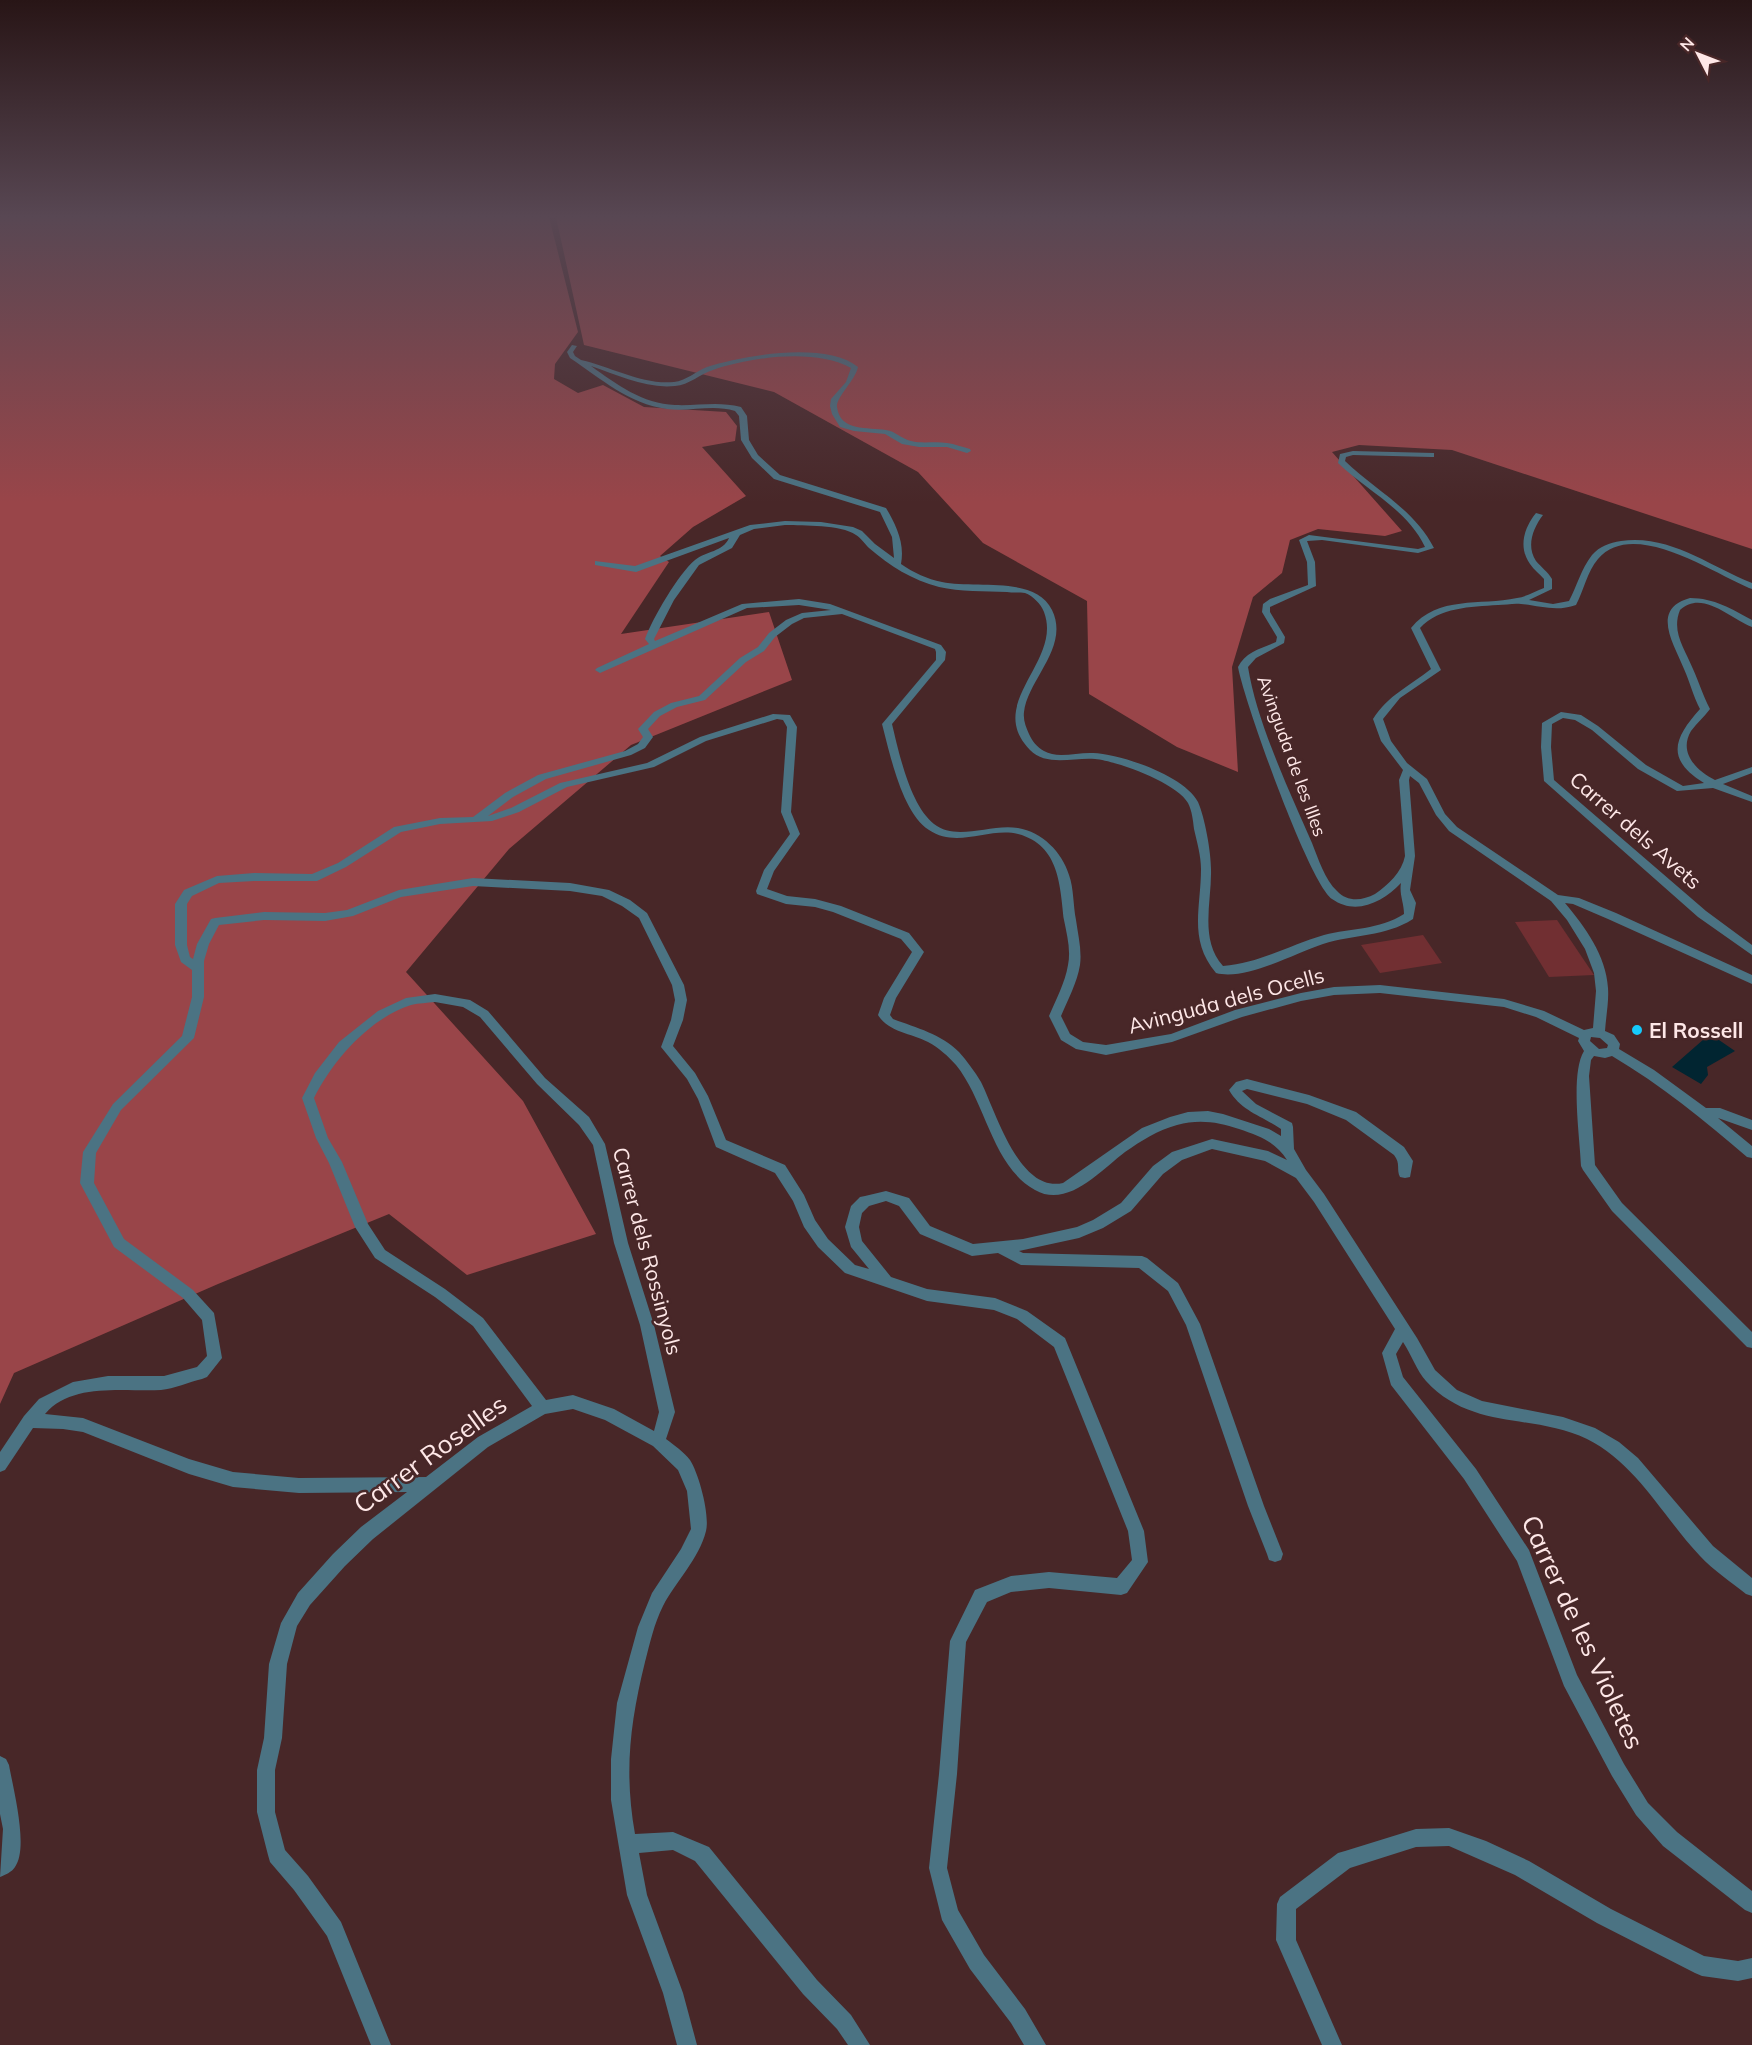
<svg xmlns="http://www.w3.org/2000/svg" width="1752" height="2045" font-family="Mulish,sans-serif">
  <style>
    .green { fill: #712f32 }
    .forest { fill: #994549 }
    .water { fill: #012531 }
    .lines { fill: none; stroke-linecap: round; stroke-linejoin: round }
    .street { fill: #4b7383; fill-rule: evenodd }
    .poi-dot { fill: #15cafb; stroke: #482728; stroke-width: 2 }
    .labels { text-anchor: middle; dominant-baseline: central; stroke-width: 5; stroke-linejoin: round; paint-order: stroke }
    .far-street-label { font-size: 18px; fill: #fee7e7; stroke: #482728 }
    .street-label { font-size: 21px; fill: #fee7e7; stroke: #482728 }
    .poi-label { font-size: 21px; font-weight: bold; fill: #fee7e7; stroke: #482728; text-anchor: start }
    .near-street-label { font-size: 26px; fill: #fee7e7; stroke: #482728 }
  </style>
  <rect width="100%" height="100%" fill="#482728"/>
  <g class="green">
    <polygon points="1557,920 1594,975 1549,977 1515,922"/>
    <polygon points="1423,935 1442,963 1380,973 1361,945"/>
  </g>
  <g class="forest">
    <polygon points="0,217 549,217 578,332 555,364 554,379 578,393 603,385 644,407 726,412 737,426 735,441 702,447 746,496 693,527 660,556 669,562 621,634 769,612 792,680 631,745 509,849 406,972 523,1101 596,1234 467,1275 389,1214 218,1284 14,1373 0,1404"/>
    <polygon points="556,217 1752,217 1752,549 1452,450 1359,445 1332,452 1402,531 1385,536 1318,529 1290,540 1282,573 1253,597 1232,667 1238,772 1177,747 1089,694 1087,601 983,543 918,472 774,392 584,345"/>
  </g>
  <polygon class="water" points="1704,1039 1719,1040 1735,1051 1707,1067 1708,1075 1701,1084 1672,1067"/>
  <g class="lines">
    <g class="street">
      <path d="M572,345L577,346L573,352L575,356L581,360C612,367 642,385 674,382C686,381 696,371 707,367C744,355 826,341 858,367C855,381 836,397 837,407C840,432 868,427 886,430C895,431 902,439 911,441C923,444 935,441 947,443C955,444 962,447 970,449L971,451L967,453L947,447H919L902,444L885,434L854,431L840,427L832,414L830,406L831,399L846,382L851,368C815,348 751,357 713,370C700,374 689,385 675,386C646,389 618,375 591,366C616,384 643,404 675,405C698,406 718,401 741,407L747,416L749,440L758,455L780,475L886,508C896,525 905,543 901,564C914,573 927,579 942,582C974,589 1035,575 1052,610C1070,647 1028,679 1024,712C1023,720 1026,727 1029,734C1032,741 1037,747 1044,751C1057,759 1078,752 1093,753C1121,754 1185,776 1198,802C1205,818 1211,852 1211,869C1212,901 1199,939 1223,966C1261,963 1289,945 1324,935C1351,928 1379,930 1404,914C1404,903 1399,894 1401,883C1383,902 1356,916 1332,899C1309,883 1244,701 1238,667C1245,652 1262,648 1276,642L1277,637L1262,612L1263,604L1270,599L1308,585L1307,562L1299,540L1309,535L1418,549L1425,547C1407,509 1367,491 1338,463L1340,454L1353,451L1434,453V457H1431L1353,455L1346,457L1345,461C1375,490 1414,509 1434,548L1418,553L1322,540L1307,541L1315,562L1316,586L1270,607V612L1285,637L1284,643L1256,658L1248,667C1257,723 1289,790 1312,843C1318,858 1325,880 1337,891C1347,902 1362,901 1375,894C1388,885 1402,872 1405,856L1399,780L1403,770L1381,741L1373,719C1388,695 1410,686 1431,669L1411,628C1438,595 1480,606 1517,598C1526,597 1535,591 1544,588V579C1540,574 1534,570 1530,564C1518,547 1524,528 1536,513L1543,515C1533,528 1526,546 1536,561C1541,567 1548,572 1552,579V589L1529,600L1553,604L1569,601C1577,586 1581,569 1592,555C1600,546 1609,543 1621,541C1670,534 1709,566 1752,583V589L1749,588C1713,573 1633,518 1598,559C1587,572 1584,590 1576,605C1556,612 1541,606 1521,604C1514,603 1505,605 1498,605C1470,607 1440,607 1420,628L1441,670L1400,698L1383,719L1391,741L1407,763L1427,779L1445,814L1457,827L1558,895L1579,898L1616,913L1752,975V984L1608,919L1573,904L1565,903C1585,927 1606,955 1608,988C1609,1002 1606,1016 1605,1031L1614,1035L1620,1044L1619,1049L1654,1070L1706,1108H1720L1752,1120V1130L1718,1118L1752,1146V1158L1747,1157C1704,1120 1661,1085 1612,1056L1605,1058L1594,1056L1591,1060L1589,1076L1595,1165L1622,1203L1752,1332V1348L1747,1347L1612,1211L1583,1170L1581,1166C1580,1137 1570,1074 1584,1051L1578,1041L1579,1038L1536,1017L1504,1007L1380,993L1334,995L1301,1001L1242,1017L1172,1042L1106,1055L1076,1049L1061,1040L1049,1016C1056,999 1065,983 1068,965C1071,950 1067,935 1064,920C1060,887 1060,845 1018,834C989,827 957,849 929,830C902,813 890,754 882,724L936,660V652L935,649L842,614L804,618L792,624L775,637L764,651L746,662L705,700L677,707L660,716L648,729L653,737L645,748L631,755L546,779L513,797L488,816L511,808L560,783L647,763L700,737L773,714L790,715L797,727L791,812L800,834L774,871L767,889L787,896L815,899L841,906L909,933L924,952L896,998L890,1015L893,1019C917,1028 941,1034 959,1052C967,1061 975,1072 981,1082C996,1112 1019,1193 1063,1183L1142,1128L1170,1117L1188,1112L1208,1111L1223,1114L1269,1129L1281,1136V1129C1262,1116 1241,1111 1229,1090L1236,1082L1247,1079L1309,1095L1356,1112L1404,1147L1413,1161L1410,1177L1405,1178L1400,1177C1396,1169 1401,1164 1394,1155L1346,1120L1307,1104L1247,1089L1242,1091L1256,1104L1292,1123L1293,1127L1294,1149L1306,1170L1324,1194L1417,1338L1435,1370L1457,1390L1482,1401L1563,1417L1595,1428L1619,1442L1638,1458L1713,1546L1752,1578V1596L1746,1594C1731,1582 1713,1570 1700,1556C1663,1517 1637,1464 1587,1439C1533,1413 1472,1431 1426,1381C1417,1371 1411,1354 1403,1342L1396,1354L1403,1377L1476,1469L1529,1550L1577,1675L1624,1764L1648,1803L1677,1832L1752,1891V1913L1745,1910L1663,1846L1636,1815L1612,1776L1564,1686L1517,1561L1464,1479L1391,1385L1382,1353L1395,1329L1314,1202L1296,1178L1265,1161L1212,1149L1182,1160L1163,1174L1131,1211L1103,1228L1079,1238L1019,1251L1023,1253L1142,1256L1147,1258L1178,1283L1200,1324L1264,1506L1283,1554L1281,1560L1275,1562L1269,1560L1267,1554L1248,1506L1186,1325L1168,1291L1139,1268L1021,1265L998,1253L972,1256L920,1234L899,1206L886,1201L869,1206L862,1213L859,1227L862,1241L891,1277L927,1289L995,1298L1027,1311L1065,1338L1144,1531L1148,1562L1127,1593L1121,1595L1049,1588L1011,1592L987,1602L966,1642L957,1774L947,1868L958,1910L984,1955L1025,2009L1046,2045H1024L1011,2023L970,1969L942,1920L929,1868L939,1774L950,1641L975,1590L1011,1576L1049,1572L1117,1578L1132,1560L1128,1531L1054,1347L1017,1319L994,1310L927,1301L845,1273L818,1247L804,1227L793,1201L775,1173L716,1147L698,1099L687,1079L661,1047L671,1020L675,1000L672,985L639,918L622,906L602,896L570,891L473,886L401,897L353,916L325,921L264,920L219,925L209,944L204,961V997L194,1038L121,1110L96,1153L94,1183L124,1239L193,1290L214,1313L222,1358L207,1377L202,1379C189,1382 174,1389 161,1390C124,1392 72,1382 45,1414L83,1418L189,1459L233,1472L299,1478L426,1477L478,1437L532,1406L473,1326L435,1297L375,1258L355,1227L329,1163L316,1138L302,1098L315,1073L339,1042L378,1011L406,998L435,994L470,1000L488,1011L545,1078L589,1117L605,1144L628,1243L654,1325L675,1412L666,1439C674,1445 684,1452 690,1460C699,1474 710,1515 706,1531C699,1559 676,1581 663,1606C654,1624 650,1643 645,1662C630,1723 624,1772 635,1834L673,1832L709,1847L817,1980L851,2015L870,2045H848L837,2029L803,1994L695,1861L673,1850L639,1853L647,1895L683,1993L697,2045H677L663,1993L627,1895L611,1800V1759L617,1703L638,1627L652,1593L681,1549L691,1529L687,1491L678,1470L653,1446L605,1420L573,1409L545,1414L488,1447L373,1539L345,1566L310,1605L297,1626L287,1664L282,1738L275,1770V1812L285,1850L308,1876L341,1922L391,2045H371L327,1936L294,1890L270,1862L268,1855L257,1812V1770L264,1738L269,1664L281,1623L298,1593L333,1554L361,1527L407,1492L299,1493L233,1487L189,1474L83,1432L63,1429L33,1428L5,1470L0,1472V1452L24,1416L39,1399L73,1382L108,1376H164L197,1367L207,1356L202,1320L183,1298L114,1247L80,1183L83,1152L113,1104L182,1036L192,997V970L181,962L175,945V904L184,890L217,876L254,873L312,874L338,863L394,827L440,818L473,817L505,793L538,775L625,751L638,744L643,737L638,729L654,712L671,703L699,696L740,658L758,647L769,633L786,620L802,613L831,610L799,605L747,608L600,673L595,670L597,668L649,644L645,639C652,619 679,573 695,560C706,551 723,552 729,538L636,572L595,565V561L635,566L750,525L785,521L821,522L853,527L862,531L875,544L894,558L892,537L880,512L774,479L752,458L741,440L739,416L735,411C713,404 690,412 667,409C629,404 600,378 570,358L567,352ZM785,525C804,526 840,524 856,535C861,538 865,544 869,548C890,566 912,580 939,587C960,592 985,591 1007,592C1012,593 1020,592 1025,593C1033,596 1041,604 1044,612C1063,662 984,703 1030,750C1046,767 1075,757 1095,759C1117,761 1177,783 1188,803C1192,811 1193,820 1194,829C1197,842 1201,856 1201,869C1201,908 1188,940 1216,973C1246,981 1295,953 1323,944C1354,934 1385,937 1413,919L1416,903L1410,890L1415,856L1409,780L1410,776L1419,783L1436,815L1449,831L1551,901L1567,920L1585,949L1594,973L1596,991L1593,1028L1584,1030L1544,1011L1504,999L1380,985L1334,987L1301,993L1235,1010L1171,1034L1106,1045L1083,1042L1070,1034L1061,1016C1068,999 1077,983 1080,965C1082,950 1078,935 1076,920C1073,905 1074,889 1069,875C1062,852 1042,832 1018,828C991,823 957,842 934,824C910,805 899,753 892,724L945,660L946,652L941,645L830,604L799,599L742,604L655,641L654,639L674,600L699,565L732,548L740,535L754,529ZM777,719L783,720L787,727L781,812L790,834L764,870L756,891L757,894L786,904L815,907L833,912L901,939L912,952L884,998L878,1015C888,1032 911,1033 928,1042C939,1048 948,1056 956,1065C986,1102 992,1166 1035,1190C1068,1209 1101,1170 1125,1152C1141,1141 1158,1130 1177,1125C1199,1119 1218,1122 1239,1129C1259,1136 1275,1141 1287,1160L1268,1151L1212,1139L1172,1152L1153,1166L1121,1203L1093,1220L1077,1227L1023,1239L973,1244L930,1226L909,1198L886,1191L865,1196L860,1197L851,1206L845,1227L851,1247L869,1269L855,1265L828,1239L815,1220L804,1195L785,1165L726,1140L708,1096L695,1073L673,1046L683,1020L687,1000L684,985L647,913L630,900L609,890L570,883L473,878L399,890L347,910L325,913L264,912L215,918L211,919L197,944L193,959L190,957L187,945V904L192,896L219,883L254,881H317L346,867L401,832L440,824L492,821L519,812L567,787L654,767L706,741ZM435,1002L463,1007L480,1017L537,1084L579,1125L593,1145L614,1243L640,1325L659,1412L654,1431L614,1409L573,1395L546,1400L483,1318L445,1289L385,1250L368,1224L342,1162L328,1138L314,1098C333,1060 370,1018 411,1005C419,1003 427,1003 435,1002ZM1591,1037L1600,1038L1608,1045L1607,1048L1599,1049L1590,1041Z"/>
      <path d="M1690,598C1714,598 1732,609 1752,620V627C1731,619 1702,589 1680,610C1671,632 1685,649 1693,669C1699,682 1703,696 1710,709C1704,717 1697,723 1691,731C1678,753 1697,771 1715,780L1752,767V773L1723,784L1752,796V802L1713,788L1677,791L1638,769L1592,730L1575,720L1563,718L1552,724L1551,747L1554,780L1706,911L1752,945V955L1698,917L1544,781L1541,747L1542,723L1561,712L1581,715L1598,726L1646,765L1683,786L1704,783C1665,759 1674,738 1700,709C1693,696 1690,682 1684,669C1674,644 1650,609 1690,598Z"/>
      <path d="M0,1756L6,1759L9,1765C13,1788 29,1848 15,1867C12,1872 5,1875 0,1877L3,1829L0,1814Z"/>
      <polygon points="1449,1828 1486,1841 1529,1861 1611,1909 1704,1956 1738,1961 1752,1958 1752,1978 1738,1981 1702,1976 1695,1973 1597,1923 1515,1875 1449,1846 1416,1847 1350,1868 1296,1909 1296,1940 1342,2045 1322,2045 1276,1940 1277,1904 1280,1897 1338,1853 1345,1851 1416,1829"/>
    </g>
  </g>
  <linearGradient id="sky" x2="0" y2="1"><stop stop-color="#281516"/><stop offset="0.43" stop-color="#584753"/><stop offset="1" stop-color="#584753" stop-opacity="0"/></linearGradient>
  <rect width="1752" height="503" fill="url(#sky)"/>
  <circle class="poi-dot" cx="1637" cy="1030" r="6"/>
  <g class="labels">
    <g class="far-street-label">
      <text transform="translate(1292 756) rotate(70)">Avinguda de les Illes</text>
    </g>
    <g class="street-label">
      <text transform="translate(1636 830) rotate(41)">Carrer dels Avets</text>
      <text transform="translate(1226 1000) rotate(-15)">Avinguda dels Ocells</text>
      <text transform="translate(648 1251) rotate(75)">Carrer dels Rossinyols</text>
    </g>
    <g class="poi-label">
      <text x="1649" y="1030">El Rossell</text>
    </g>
    <g class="near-street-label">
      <text transform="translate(430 1454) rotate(-36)">Carrer Roselles</text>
      <text transform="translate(1583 1632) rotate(65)">Carrer de les Violetes</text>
    </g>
  </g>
  <g transform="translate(1698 54) rotate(312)" stroke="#482728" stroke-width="4.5" paint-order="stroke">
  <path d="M0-4.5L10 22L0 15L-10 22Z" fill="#fee7e7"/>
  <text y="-9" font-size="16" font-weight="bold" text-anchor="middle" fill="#fee7e7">N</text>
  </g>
</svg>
